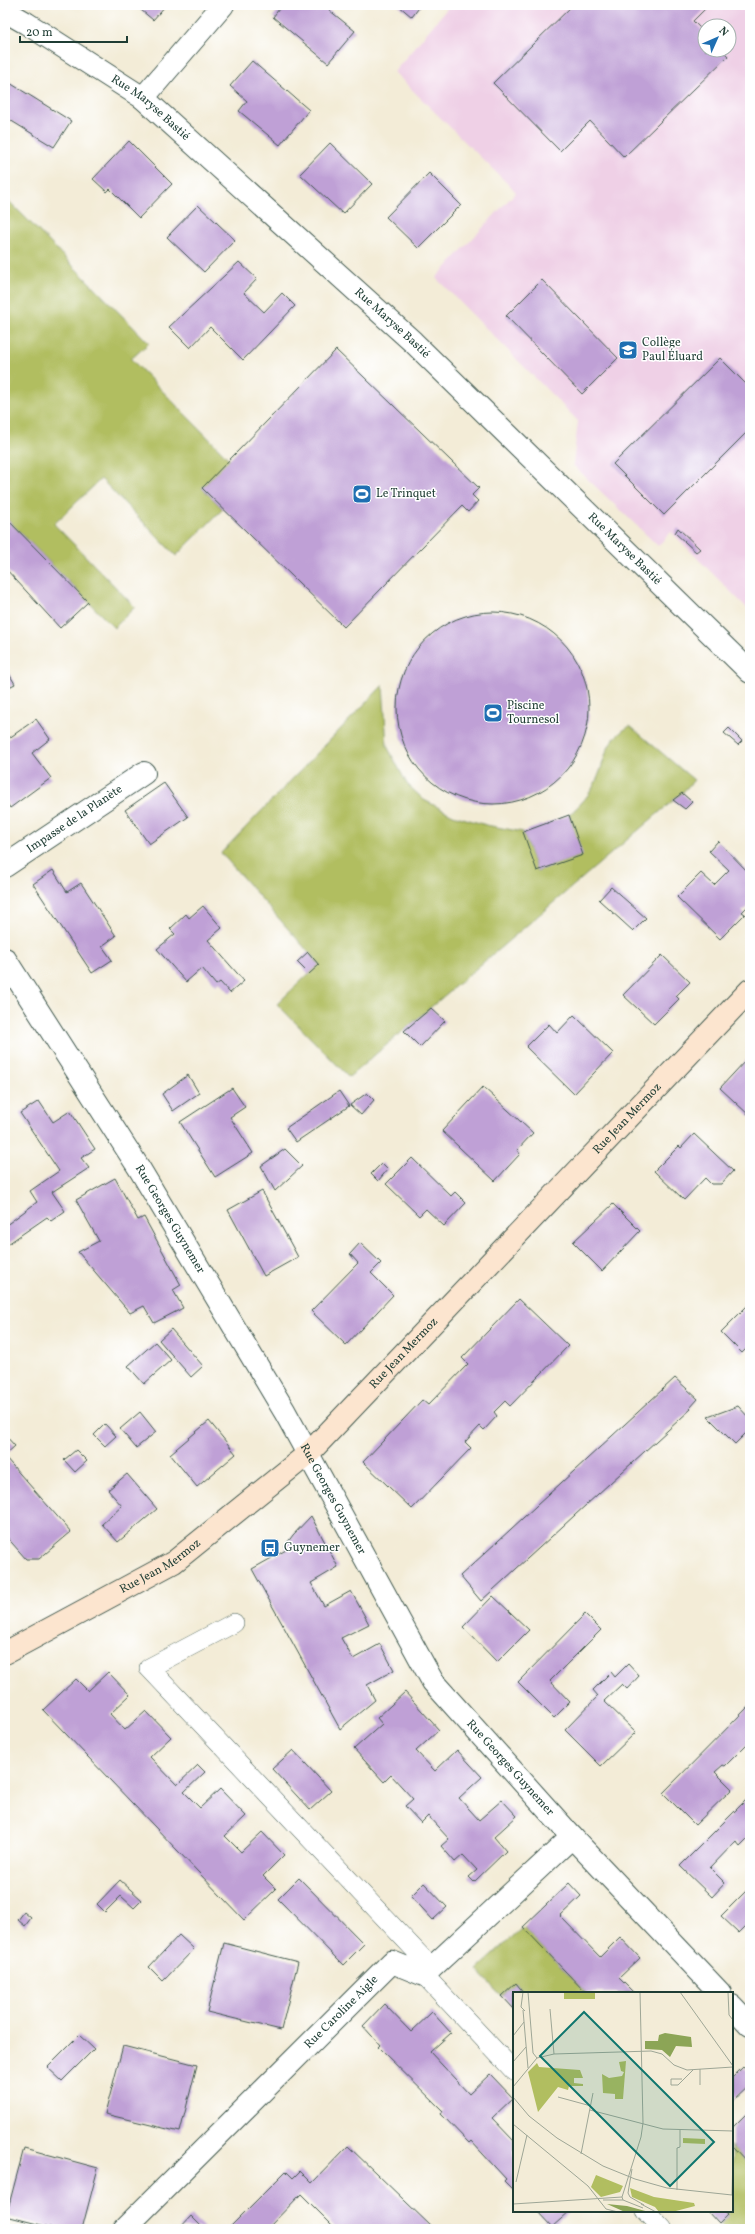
<svg xmlns="http://www.w3.org/2000/svg" width="755" height="2234" font-family="Vollkorn,serif">
  <style>
    .built { fill: #efd0e6; fill-rule: evenodd }
    .green { fill: #b1be60; stroke: #687e4a }
    .building { fill: #bfa0d6 }
    .lines { fill: none; stroke-linecap: round; stroke-linejoin: round }
    .lane-casing { stroke: #3f574c; stroke-width: 20 }
    .street-casing { stroke: #3f574c; stroke-width: 24 }
    .secondary-casing { stroke: #3f574c; stroke-width: 24 }
    .lane { stroke: #fff; stroke-width: 19 }
    .street { stroke: #fff; stroke-width: 22 }
    .secondary { stroke: #fce5cf; stroke-width: 22 }
    .labels { text-anchor: middle; dominant-baseline: central; stroke-width: 3; stroke-linejoin: round; paint-order: stroke }
    .street-label { font-size: 12px; fill: #1f3d34; stroke: #fff }
    .poi-label { font-size: 12px; fill: #1f3d34; stroke: #fff; text-anchor: start }
    .inset-road { fill: none; stroke: #9ea696; stroke-width: 1 }
    .view { fill: #0f766e; fill-opacity: 0.15; stroke: #0f766e; stroke-width: 2 }
    .inset-edge { fill: none; stroke: #1f3d34; stroke-width: 2 }
  </style>
  <rect width="100%" height="100%" fill="#fff"/>
  <filter id="ink" filterUnits="userSpaceOnUse"><feTurbulence type="fractalNoise" baseFrequency=".025" numOctaves="2"/><feDisplacementMap in="SourceGraphic" scale="8" xChannelSelector="R" yChannelSelector="G"/><feConvolveMatrix kernelMatrix="1 2 1 2 8 2 1 2 1" color-interpolation-filters="sRGB"/></filter>
  <filter id="wash" filterUnits="userSpaceOnUse"><feTurbulence type="fractalNoise" baseFrequency=".012" numOctaves="4" result="noise"/><feDisplacementMap in="SourceGraphic" scale="16" xChannelSelector="R" yChannelSelector="G"/><feGaussianBlur stdDeviation="0.9" result="paint"/><feColorMatrix in="noise" values="0 0 0 0 0 0 0 0 0 0 0 0 0 0 0 0 0 1.4 0 .05"/><feComposite in="paint" operator="in"/></filter>
  <g filter="url(#wash)">
    <rect width="100%" height="100%" fill="#f3ecd7"/>
    <path class="built" d="M450,5H750V611L671,532L658,546L573,465L578,421L436,278L516,192L394,72ZM705,26H729V50H705Z"/>
    <g class="green">
      <polygon points="5,197 149,343 131,359 230,460 202,488 223,509 176,556 101,479 54,524 135,607 114,628 5,517"/>
      <path d="M383,685L387,746L407,784L424,800L453,815L486,825L523,832L537,871L582,855L569,815C580,805 591,794 597,779C607,756 604,741 630,726L694,780L682,793L349,1077L277,1004L319,964L221,853Z"/>
      <polygon points="523,1927 586,1993 524,1993 516,1983 502,1996 477,1970"/>
      <polygon points="732,2146 750,2165 750,2229 724,2229 719,2224 728,2215 724,2211 732,2211"/>
    </g>
    <g id="blocks">
      <g class="building">
        <polygon points="135,5 166,5 153,20"/>
        <polygon points="282,5 334,5 329,10 355,31 328,63 273,17"/>
        <polygon points="398,5 421,5 412,17"/>
        <polygon points="573,5 709,5 693,21 705,33 705,50 722,50 728,56 624,157 590,121 560,151 493,83"/>
        <polygon points="252,61 309,110 280,145 239,111 247,101 230,86"/>
        <polygon points="5,80 71,121 54,147 5,117"/>
        <polygon points="129,141 172,184 139,218 110,189 107,192 93,179"/>
        <polygon points="330,143 372,184 343,214 300,174"/>
        <polygon points="429,173 461,205 418,248 386,217"/>
        <polygon points="198,205 235,240 204,272 167,237"/>
        <polygon points="239,262 257,279 244,293 264,312 282,293 295,306 243,360 210,327 190,348 169,327"/>
        <polygon points="542,280 618,358 582,394 506,316"/>
        <polygon points="336,350 479,488 472,495 478,501 468,512 462,506 344,627 202,488"/>
        <polygon points="720,358 750,388 750,429 664,515 613,464"/>
        <polygon points="5,517 88,602 60,628 5,568"/>
        <polygon points="678,528 700,549 696,552 675,533"/>
        <circle cx="493" cy="708" r="96"/>
        <polygon points="8,672 15,684 5,689 5,674"/>
        <polygon points="36,719 50,739 32,753 51,778 10,808 5,800 5,741"/>
        <polygon points="729,728 742,741 738,745 724,733"/>
        <polygon points="164,783 188,817 149,844 125,810"/>
        <polygon points="682,793 692,802 685,809 673,800"/>
        <polygon points="569,815 583,855 537,871 523,832"/>
        <polygon points="718,841 750,874 750,904 742,912 745,914 720,939 677,897 701,873 714,885 729,870 709,851"/>
        <polygon points="53,870 67,892 81,883 116,936 102,946 112,960 92,973 33,884"/>
        <polygon points="611,887 646,918 633,931 599,900"/>
        <polygon points="203,906 222,928 208,940 244,981 230,993 220,982 216,985 202,968 186,982 157,949 175,934 170,929 186,914 189,918"/>
        <polygon points="308,952 319,965 309,974 297,962"/>
        <polygon points="662,955 690,982 676,996 679,999 654,1024 623,995"/>
        <polygon points="431,1008 445,1021 420,1047 404,1031"/>
        <polygon points="574,1015 613,1053 574,1094 526,1047 549,1024 557,1033"/>
        <polygon points="746,1060 749,1062 750,1061 750,1116 720,1088"/>
        <polygon points="188,1075 199,1093 173,1111 162,1094"/>
        <polygon points="483,1087 533,1133 517,1150 520,1154 495,1181 442,1131"/>
        <polygon points="232,1088 245,1107 230,1117 253,1153 215,1177 180,1122"/>
        <polygon points="339,1091 349,1106 296,1142 286,1128"/>
        <polygon points="367,1093 374,1100 361,1115 350,1105"/>
        <polygon points="39,1101 53,1122 70,1111 95,1149 81,1158 89,1168 52,1192 65,1211 51,1221 47,1217 5,1246 5,1226 37,1202 30,1191 59,1171 20,1113"/>
        <polygon points="694,1134 733,1171 721,1184 711,1184 705,1178 684,1200 654,1171 679,1146 681,1148"/>
        <polygon points="285,1149 302,1166 275,1191 261,1166"/>
        <polygon points="412,1158 451,1196 455,1192 466,1203 444,1226 426,1209 419,1216 386,1184"/>
        <polygon points="382,1163 388,1169 378,1181 371,1174"/>
        <polygon points="115,1178 138,1220 144,1217 181,1285 173,1290 183,1308 154,1323 144,1306 130,1313 78,1252 99,1241 76,1200"/>
        <polygon points="262,1191 298,1257 264,1276 228,1210"/>
        <polygon points="613,1204 640,1231 602,1271 573,1242"/>
        <polygon points="360,1243 381,1263 371,1273 393,1295 346,1345 311,1311 358,1263 350,1254"/>
        <polygon points="519,1299 568,1346 510,1406 505,1401 494,1412 497,1416 484,1430 480,1426 465,1442 471,1448 412,1509 363,1462 422,1400 428,1405 468,1364 462,1358"/>
        <polygon points="750,1303 750,1349 748,1347 742,1353 721,1332"/>
        <polygon points="171,1329 203,1366 191,1377 159,1340"/>
        <polygon points="155,1342 171,1360 144,1384 128,1366"/>
        <polygon points="675,1378 698,1399 690,1408 691,1409 481,1601 460,1576"/>
        <polygon points="738,1406 750,1419 750,1429 735,1444 708,1417"/>
        <polygon points="140,1412 156,1432 136,1448 120,1429"/>
        <polygon points="209,1421 236,1454 197,1487 170,1454"/>
        <polygon points="105,1424 116,1436 105,1446 94,1435"/>
        <polygon points="5,1435 15,1446 5,1455"/>
        <polygon points="76,1450 87,1461 75,1472 64,1460"/>
        <polygon points="5,1457 71,1532 39,1559 26,1559 5,1535"/>
        <polygon points="127,1474 157,1509 118,1542 102,1524 122,1506 108,1490"/>
        <polygon points="311,1516 338,1567 311,1583 324,1606 351,1591 369,1624 341,1638 353,1659 380,1644 394,1670 367,1685 375,1700 340,1729 252,1569 286,1550 285,1546 293,1535"/>
        <polygon points="493,1596 529,1630 497,1662 463,1627"/>
        <polygon points="585,1614 601,1630 550,1681 570,1702 554,1718 518,1682"/>
        <polygon points="628,1664 639,1676 627,1689 622,1684 604,1701 636,1732 601,1766 565,1730 598,1696 593,1690 611,1672 615,1677"/>
        <polygon points="108,1672 130,1695 110,1714 125,1730 146,1711 171,1737 150,1757 177,1785 198,1765 205,1772 184,1792 200,1808 220,1789 246,1816 225,1836 241,1852 262,1832 284,1855 263,1876 276,1889 244,1920 43,1710 76,1679 88,1691"/>
        <polygon points="405,1692 439,1730 416,1751 435,1771 457,1750 482,1777 459,1798 479,1820 502,1800 517,1816 494,1837 506,1851 474,1882 469,1877 477,1870 463,1855 455,1862 441,1846 449,1839 428,1816 421,1823 405,1806 413,1799 391,1775 384,1782 354,1749 382,1724 377,1718"/>
        <polygon points="750,1705 750,1741 725,1766 723,1765 715,1772 732,1789 695,1825 663,1793"/>
        <polygon points="293,1750 331,1791 310,1810 272,1769"/>
        <polygon points="749,1797 750,1836 740,1846 736,1841 710,1868 725,1883 712,1897 680,1866"/>
        <polygon points="299,1878 364,1944 343,1965 278,1899"/>
        <polygon points="120,1880 142,1900 134,1908 121,1896 105,1912 97,1904"/>
        <polygon points="424,1883 447,1907 433,1920 411,1896"/>
        <polygon points="569,1883 581,1896 560,1916 600,1957 620,1937 640,1958 619,1978 634,1993 586,1993 523,1927"/>
        <polygon points="750,1887 750,1922 739,1933 721,1916"/>
        <polygon points="24,1912 31,1918 25,1926 18,1920"/>
        <polygon points="179,1935 194,1949 163,1981 149,1967"/>
        <polygon points="224,1943 298,1962 281,2030 207,2012"/>
        <polygon points="516,1983 524,1993 514,1993 514,2009 502,1996"/>
        <polygon points="384,2004 411,2032 432,2012 451,2033 430,2052 469,2094 490,2074 513,2098 492,2118 514,2141 514,2191 504,2181 506,2179 471,2141 469,2143 441,2114 443,2111 378,2047 380,2045 363,2026"/>
        <polygon points="79,2035 94,2049 62,2081 47,2067"/>
        <polygon points="123,2046 197,2065 180,2132 105,2114"/>
        <polygon points="743,2067 750,2074 750,2085 732,2102 732,2078"/>
        <polygon points="750,2110 750,2165 732,2146 732,2128"/>
        <polygon points="348,2146 434,2229 336,2229 301,2194 267,2229 232,2229 230,2227 286,2171 293,2178 300,2171 312,2183"/>
        <polygon points="24,2148 98,2168 82,2229 57,2229 6,2216"/>
        <polygon points="537,2211 570,2211 552,2227"/>
        <polygon points="707,2211 724,2211 728,2215 719,2224"/>
        <polygon points="191,2216 204,2229 179,2229"/>
      </g>
    </g>
  </g>
  <g filter="url(#ink)">
    <use href="#blocks" fill-opacity="0" stroke="#3f574c" stroke-width="1"/>
    <g class="lines">
      <defs>
        <g id="lane">
          <polyline points="234,1623 149,1668 432,1968"/>
          <polyline points="424,1975 514,2071"/>
          <polyline points="646,2211 663,2229"/>
        </g>
        <g id="street">
          <path id="s1" d="M5,11L26,23L143,98L413,342L750,672"/>
          <polyline points="143,98 223,5"/>
          <path id="s2" d="M5,866L144,773"/>
          <path id="s3" d="M5,959L139,1168L285,1412L433,1682L572,1837L720,1993"/>
          <polyline points="732,2006 750,2025"/>
          <path id="s4" d="M124,2229L392,1962L424,1975L572,1837"/>
        </g>
        <g id="secondary">
          <path id="s5" d="M5,1653L174,1562L309,1453L750,990"/>
        </g>
      </defs>
      <use href="#lane" class="lane-casing"/>
      <use href="#street" class="street-casing"/>
      <use href="#secondary" class="secondary-casing"/>
      <use href="#lane" class="lane"/>
      <use href="#street" class="street"/>
      <use href="#secondary" class="secondary"/>
    </g>
  </g>
  <defs>
    <symbol id="school-square" viewBox="-11 -11 22 22"><rect x="-9" y="-9" width="18" height="18" rx="4" fill="#1f6fb2" stroke="#fff"/><path d="M0-5L7-2L0 1L-7-2ZM-4 1L0 2.5L4 1V4Q0 6-4 4Z" fill="#fff"/></symbol>
    <symbol id="stadium-square" viewBox="-11 -11 22 22"><rect x="-9" y="-9" width="18" height="18" rx="4" fill="#1f6fb2" stroke="#fff"/><path d="M0-5a6.5 5 0 1 0 0 10a6.5 5 0 1 0 0-10ZM-3.5-1.8h7v3.6h-7Z" fill="#fff"/></symbol>
    <symbol id="bus-square" viewBox="-11 -11 22 22"><rect x="-9" y="-9" width="18" height="18" rx="4" fill="#1f6fb2" stroke="#fff"/><path d="M-5-6H5V4H4V6H2V4H-2V6H-4V4H-5ZM-3.5-4V0h7V-4ZM-3.5 1.2v1.5H-2V1.2ZM2 1.2v1.5H3.5V1.2Z" fill="#fff"/></symbol>
  </defs>
  <g fill-rule="evenodd">
    <use href="#school-square" x="617" y="339" width="22" height="22"/>
    <use href="#stadium-square" x="351" y="483" width="22" height="22"/>
    <use href="#stadium-square" x="482" y="702" width="22" height="22"/>
    <use href="#bus-square" x="259" y="1537" width="22" height="22"/>
  </g>
  <g class="labels">
    <g class="street-label">
      <text stroke="none"><textPath href="#s1" startOffset="175">Rue Maryse Bastié</textPath></text>
      <text stroke="none"><textPath href="#s1" startOffset="499">Rue Maryse Bastié</textPath></text>
      <text stroke="none"><textPath href="#s1" startOffset="823">Rue Maryse Bastié</textPath></text>
      <text stroke="none"><textPath href="#s2" startOffset="84">Impasse de la Planète</textPath></text>
      <text stroke="none"><textPath href="#s5" startOffset="827">Rue Jean Mermoz</textPath></text>
      <text stroke="none"><textPath href="#s3" startOffset="308">Rue Georges Guynemer</textPath></text>
      <text stroke="none"><textPath href="#s5" startOffset="503">Rue Jean Mermoz</textPath></text>
      <text stroke="none"><textPath href="#s3" startOffset="632">Rue Georges Guynemer</textPath></text>
      <text stroke="none"><textPath href="#s5" startOffset="178">Rue Jean Mermoz</textPath></text>
      <text stroke="none"><textPath href="#s3" startOffset="956">Rue Georges Guynemer</textPath></text>
      <text stroke="none"><textPath href="#s4" startOffset="307">Rue Caroline Aigle</textPath></text>
    </g>
    <g class="poi-label">
      <text x="642" y="343">Collège<tspan x="642" dy="14">Paul Éluard</tspan></text>
      <text x="376" y="494">Le Trinquet</text>
      <text x="507" y="706">Piscine<tspan x="507" dy="14">Tournesol</tspan></text>
      <text x="284" y="1548">Guynemer</text>
    </g>
  </g>
  <g transform="translate(513 1992)">
    <rect width="220" height="220" fill="#f3ecd7"/>
    <path d="M51,0H82V7H51ZM113,69L110,107H102V102L90,101L89,82L96,86L109,84L111,80L108,79L106,70ZM24,71L26,75L67,78L70,86H61V91L70,92V94H56L55,98L45,95L25,120L15,80ZM170,146L192,147V152L170,151ZM83,183L110,194L107,200L88,205L78,195ZM117,196L141,205L181,211L182,214L159,220H146L142,215L119,205Z" fill="#b1be60"/>
    <path d="M152,41L178,45L179,55L163,54L157,65L149,58L132,57V49H145L146,43ZM94,212L114,214L136,220H112Z" fill="#8ca556"/>
    <path class="inset-road" d="M10,0L8,15L12,19M15,0L20,61L24,66M167,0L220,74M215,0L216,23L220,28M37,17L41,62M10,18L15,76M0,44L11,30M0,70L13,55M169,87H158V93H165L180,78M187,93V77M0,95L24,66L41,62L138,59L149,62L161,73L174,78L220,75M0,105L16,124L44,146L90,174L122,187L154,196L219,203M45,105L78,114M77,118L150,137L220,139M0,132L75,194L93,217L105,220M68,162L80,101M119,177L115,201L117,205L131,213M3,190L14,143M164,198V156L167,155V138M219,203L220,162M90,208H110M110,208L109,205L128,145L130,131L127,0M110,208L130,216M0,212L109,205M128,212L143,220"/>
    <path class="view" d="M71,20L201,150L157,194L27,64Z"/>
    <rect width="220" height="220" class="inset-edge"/>
  </g>
  <rect width="755" height="2234" fill="none" stroke="#fff" stroke-width="20"/>
  <g transform="translate(717 38) rotate(45)"><circle r="19" fill="#ffffff" stroke="#a5b1ae"/>
  <path d="M0-3L7 15L0 10L-7 15Z" fill="#1f6fb2"/>
  <text y="-6" font-size="11" font-weight="bold" text-anchor="middle" fill="#1f3d34">N</text>
  </g>
  <path d="M20 36v6h107v-6" fill="none" stroke="#1f3d34" stroke-width="2"/>
  <text x="26" y="36" font-size="12" fill="#1f3d34" stroke="#ffffff" stroke-width="3" paint-order="stroke">20 m</text>
</svg>
